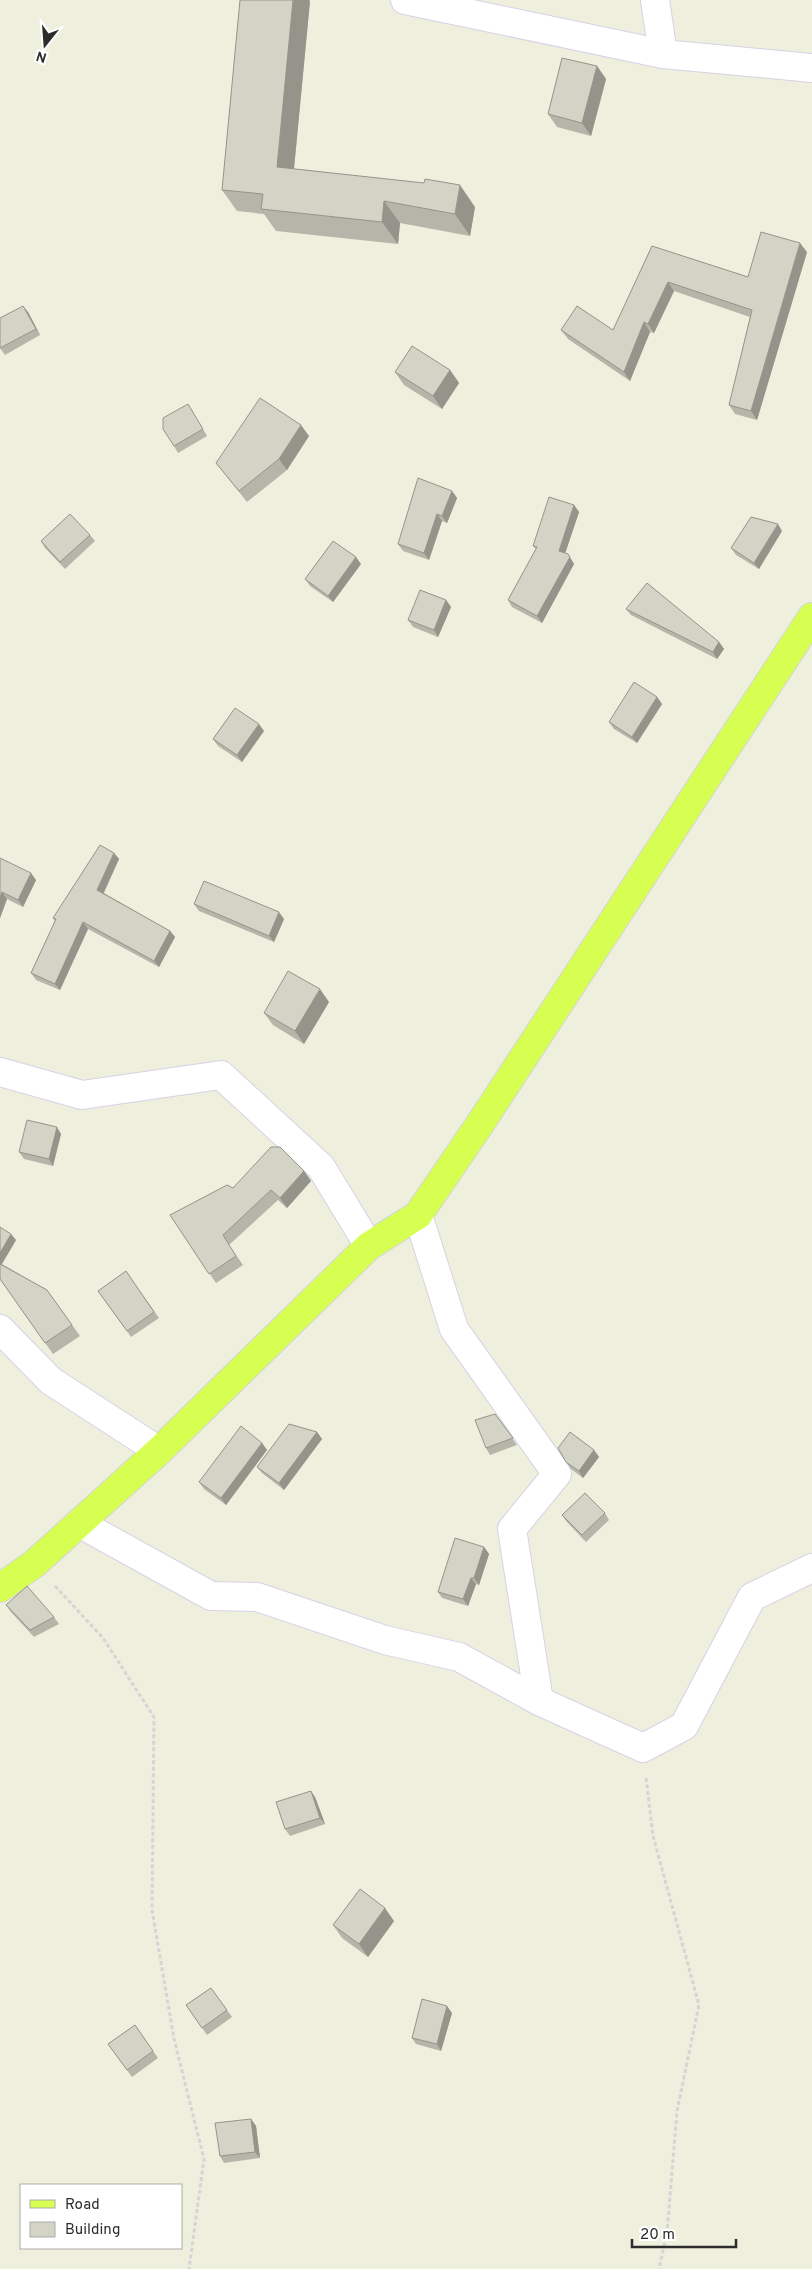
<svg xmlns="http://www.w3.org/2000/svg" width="812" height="2269" font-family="Overpass,sans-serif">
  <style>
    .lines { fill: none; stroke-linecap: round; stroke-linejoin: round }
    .minor-casing { stroke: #d7d2e6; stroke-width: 30 }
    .major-casing { stroke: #d5d5d5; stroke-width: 30 }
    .path { stroke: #d5d5d5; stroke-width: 3; stroke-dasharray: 4 2.5; stroke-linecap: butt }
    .minor { stroke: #fff; stroke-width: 28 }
    .major { stroke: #d6ff51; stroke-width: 28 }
    .wall { fill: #b5b6a9 }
    .shaded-wall { fill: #94948a }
    .building { fill: #d3d4c5; stroke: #94948a }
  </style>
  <rect width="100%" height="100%" fill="#eeefdd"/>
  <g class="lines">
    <defs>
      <g id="minor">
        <polyline points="405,0 663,54 812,68"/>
        <polyline points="655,0 663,54"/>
        <polyline points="0,1072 82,1095 221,1075 321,1167 369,1246"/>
        <polyline points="418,1215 454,1329 557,1474 512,1529 539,1701"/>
        <polyline points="0,1329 51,1381 159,1451"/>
        <polyline points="79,1523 211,1596 257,1597 385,1640 459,1657 539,1701 643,1748 684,1726 752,1597 812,1568"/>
      </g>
      <polyline id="major" points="0,1588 34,1564 159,1451 369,1246 418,1215 482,1121 812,617"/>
    </defs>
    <use href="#minor" class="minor-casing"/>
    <use href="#major" class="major-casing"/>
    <g class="path">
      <polyline points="55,1586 103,1638 154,1717 152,1910 174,2039 204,2159 189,2269"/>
      <polyline points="646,1778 653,1836 699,2005 677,2111 667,2233 659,2269"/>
    </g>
    <use href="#minor" class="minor"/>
    <use href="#major" class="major"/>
  </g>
  <g class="wall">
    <polygon points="310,1 294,169 475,207 470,236 400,223 398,244 276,231 264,214 237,211 222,190"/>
    <polygon points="597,66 606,79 591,136 557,127 548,114"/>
    <polygon points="652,246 748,277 807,252 757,420 735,414 729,405 750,317 674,291 654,333 650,332 630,381 568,339 561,330 613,330"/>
    <polygon points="28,312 40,335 5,355 0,348"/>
    <polygon points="450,370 459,383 442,409 404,385 395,372"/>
    <polygon points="188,404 207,436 178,453 174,446"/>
    <polygon points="309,436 287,470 247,502 216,463"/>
    <polygon points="452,491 457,498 447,523 442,521 429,560 403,551 398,544"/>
    <polygon points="574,505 579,512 565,553 568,554 574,564 542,623 512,607 508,600 536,549 533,546"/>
    <polygon points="782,531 759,569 736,555 731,548"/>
    <polygon points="90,535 95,541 65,569 45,548 41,541"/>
    <polygon points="361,564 333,602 310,586 305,579"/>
    <polygon points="446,600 451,607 438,637 413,627 408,620"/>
    <polygon points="626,609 719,642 724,649 717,659 631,615"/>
    <polygon points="657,697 662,704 637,743 614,729 609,722"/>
    <polygon points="264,731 242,762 218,746 213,739"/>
    <polygon points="114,853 119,859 104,893 170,931 175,937 159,967 88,929 60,990 36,980 31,973 55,921 53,918"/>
    <polygon points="0,858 36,880 23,907 7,899 0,918"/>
    <polygon points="194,904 284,919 274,942 199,911"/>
    <polygon points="329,1002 304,1044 273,1025 264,1013"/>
    <polygon points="61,1134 53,1166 24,1159 19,1152"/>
    <polygon points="304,1171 311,1181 287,1208 278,1200 229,1245 243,1265 216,1283 170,1215 233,1188"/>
    <polygon points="0,1227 16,1240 2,1264 47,1290 80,1336 53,1354 0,1279"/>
    <polygon points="126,1271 159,1318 131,1337 98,1291"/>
    <polygon points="495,1414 517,1445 490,1455 486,1448"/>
    <polygon points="317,1432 322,1439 284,1490 262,1473 257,1467"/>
    <polygon points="262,1443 267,1450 226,1505 204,1489 199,1482"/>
    <polygon points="594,1450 599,1457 583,1478 571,1469 566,1462"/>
    <polygon points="605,1513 609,1520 586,1542 566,1521 562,1515"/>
    <polygon points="484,1547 489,1554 479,1585 476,1584 468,1606 442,1598 438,1592"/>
    <polygon points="6,1605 54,1617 59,1624 34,1637 11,1612"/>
    <polygon points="315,1797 325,1824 290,1836 285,1829"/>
    <polygon points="394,1921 368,1957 342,1938 333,1925"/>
    <polygon points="211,1988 232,2017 207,2035 186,2005"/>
    <polygon points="452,2013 441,2051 416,2044 412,2038"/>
    <polygon points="135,2025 158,2058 132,2077 108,2044"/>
    <polygon points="251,2119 256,2126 260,2158 224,2163 220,2156"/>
  </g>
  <g class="shaded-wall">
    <polygon points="293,0 309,0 310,1 292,189 277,167"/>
    <polygon points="597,66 606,79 591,136 582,123"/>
    <polygon points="460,185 475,207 470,236 455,214"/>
    <polygon points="384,201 400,223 398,244 382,222"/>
    <polygon points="800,243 807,252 757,420 751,411"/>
    <polygon points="668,282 674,291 654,333 648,324"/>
    <polygon points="23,306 28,312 40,335 36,329"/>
    <polygon points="644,322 650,332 630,381 624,372"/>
    <polygon points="450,370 459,383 442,409 433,396"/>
    <polygon points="301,425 309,436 287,470 279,459"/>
    <polygon points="452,491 457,498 447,523 442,516"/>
    <polygon points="574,505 579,512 564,557 559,551"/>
    <polygon points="437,514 442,521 429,560 424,553"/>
    <polygon points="778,524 782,531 759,569 754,563"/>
    <polygon points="568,554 574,564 542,623 537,616"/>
    <polygon points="356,557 361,564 333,602 328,596"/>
    <polygon points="446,600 451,607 438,637 434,630"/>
    <polygon points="719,642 724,649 717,659 713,652"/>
    <polygon points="657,697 662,704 637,743 632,737"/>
    <polygon points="259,724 264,731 242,762 237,755"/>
    <polygon points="114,853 119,859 102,896 97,890"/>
    <polygon points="31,873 36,880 23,907 18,900"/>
    <polygon points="2,892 7,899 0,918 0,898"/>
    <polygon points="279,912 284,919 274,942 269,936"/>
    <polygon points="83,922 88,929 60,990 55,984"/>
    <polygon points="170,931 175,937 159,967 154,961"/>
    <polygon points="320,989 329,1002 304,1044 295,1031"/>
    <polygon points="57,1127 61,1134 53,1166 49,1159"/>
    <polygon points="304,1171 311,1181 287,1208 280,1198"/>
    <polygon points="11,1234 16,1240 0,1267 0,1253"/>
    <polygon points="317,1432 322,1439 284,1490 279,1483"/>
    <polygon points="262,1443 267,1450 226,1505 221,1498"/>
    <polygon points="594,1450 599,1457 583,1478 579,1471"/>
    <polygon points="484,1547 489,1554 479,1585 474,1578"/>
    <polygon points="471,1578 476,1584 468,1606 463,1599"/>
    <polygon points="311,1791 315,1797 325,1824 320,1818"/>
    <polygon points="385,1908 394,1921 368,1957 359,1944"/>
    <polygon points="447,2006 452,2013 441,2051 437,2044"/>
    <polygon points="251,2119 256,2126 260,2158 255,2152"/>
  </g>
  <g class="building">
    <polygon points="240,0 293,0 277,167 424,183 425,179 460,185 455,214 384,201 382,222 261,209 263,194 222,190"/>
    <polygon points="562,58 597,66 582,123 548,114"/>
    <polygon points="761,232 800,243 751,411 729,405 752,310 668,282 648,324 644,322 624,372 561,330 577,306 613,330 652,246 748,277"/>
    <polygon points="23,306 36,329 0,348 0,318"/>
    <polygon points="412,346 450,370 433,396 395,372"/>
    <polygon points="260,398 301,425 279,459 239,491 216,463"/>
    <polygon points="188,404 203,429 174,446 163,429 163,418"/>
    <polygon points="418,478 452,491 442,516 437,514 424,553 398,544"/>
    <polygon points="549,497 574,505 559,551 568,554 570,557 537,616 508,600 537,547 533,546"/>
    <polygon points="70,514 90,535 60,562 41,541"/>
    <polygon points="751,517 778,524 754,563 731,548"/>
    <polygon points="333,541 356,557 328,596 305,579"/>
    <polygon points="647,583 719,642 713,652 626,609"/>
    <polygon points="420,590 446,600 434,630 408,620"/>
    <polygon points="634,682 657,697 632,737 609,722"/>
    <polygon points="235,708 259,724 237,755 213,739"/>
    <polygon points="100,845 114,853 97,890 170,931 154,961 83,922 55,984 31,973 56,919 53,918"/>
    <polygon points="0,858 31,873 18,900 2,892 0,898"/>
    <polygon points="204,881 279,912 269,936 194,904"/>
    <polygon points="288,971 320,989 295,1031 264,1013"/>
    <polygon points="27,1120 57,1127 49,1159 19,1152"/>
    <polygon points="271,1147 280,1147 304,1171 280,1198 271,1190 223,1235 236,1256 209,1274 170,1215 227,1185 233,1188"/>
    <polygon points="0,1227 11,1234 0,1253"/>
    <polygon points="0,1264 47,1290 72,1325 45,1343 0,1279"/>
    <polygon points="126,1271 154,1312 127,1331 98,1291"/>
    <polygon points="495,1414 513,1438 486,1448 475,1420"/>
    <polygon points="289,1424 317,1432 279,1483 257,1467"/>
    <polygon points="241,1426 262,1443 221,1498 199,1482"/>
    <polygon points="570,1432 594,1450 579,1471 566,1462 558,1448"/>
    <polygon points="585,1493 605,1513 582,1535 562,1515"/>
    <polygon points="455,1538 484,1547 474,1578 471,1578 463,1599 438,1592"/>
    <polygon points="27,1586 54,1617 30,1630 6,1605"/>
    <polygon points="311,1791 320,1818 285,1829 276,1802"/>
    <polygon points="360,1889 385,1908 359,1944 333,1925"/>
    <polygon points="211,1988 227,2010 202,2028 186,2005"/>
    <polygon points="422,1999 447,2006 437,2044 412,2038"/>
    <polygon points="135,2025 153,2051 127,2070 108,2044"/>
    <polygon points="251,2119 255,2152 220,2156 215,2123"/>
  </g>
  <rect x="20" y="2184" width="162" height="65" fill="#ffffff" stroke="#ababab"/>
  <rect x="30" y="2200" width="25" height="8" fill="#d6ff51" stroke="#ababab"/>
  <text x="65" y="2209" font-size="15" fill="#2c2c2c">Road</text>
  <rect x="30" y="2222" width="25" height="15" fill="#d3d4c5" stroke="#ababab"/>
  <text x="65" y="2234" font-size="15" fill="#2c2c2c">Building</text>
  <g transform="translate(45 45) rotate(197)" stroke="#ffffff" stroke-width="4" paint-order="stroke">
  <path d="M0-4L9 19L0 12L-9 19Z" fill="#2c2c2c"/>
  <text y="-8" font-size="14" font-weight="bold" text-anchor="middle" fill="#2c2c2c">N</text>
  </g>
  <path d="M632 2239v8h104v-8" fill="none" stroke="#2c2c2c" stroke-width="2.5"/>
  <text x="640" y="2239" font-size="15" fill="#2c2c2c" stroke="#ffffff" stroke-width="4" paint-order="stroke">20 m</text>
</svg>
